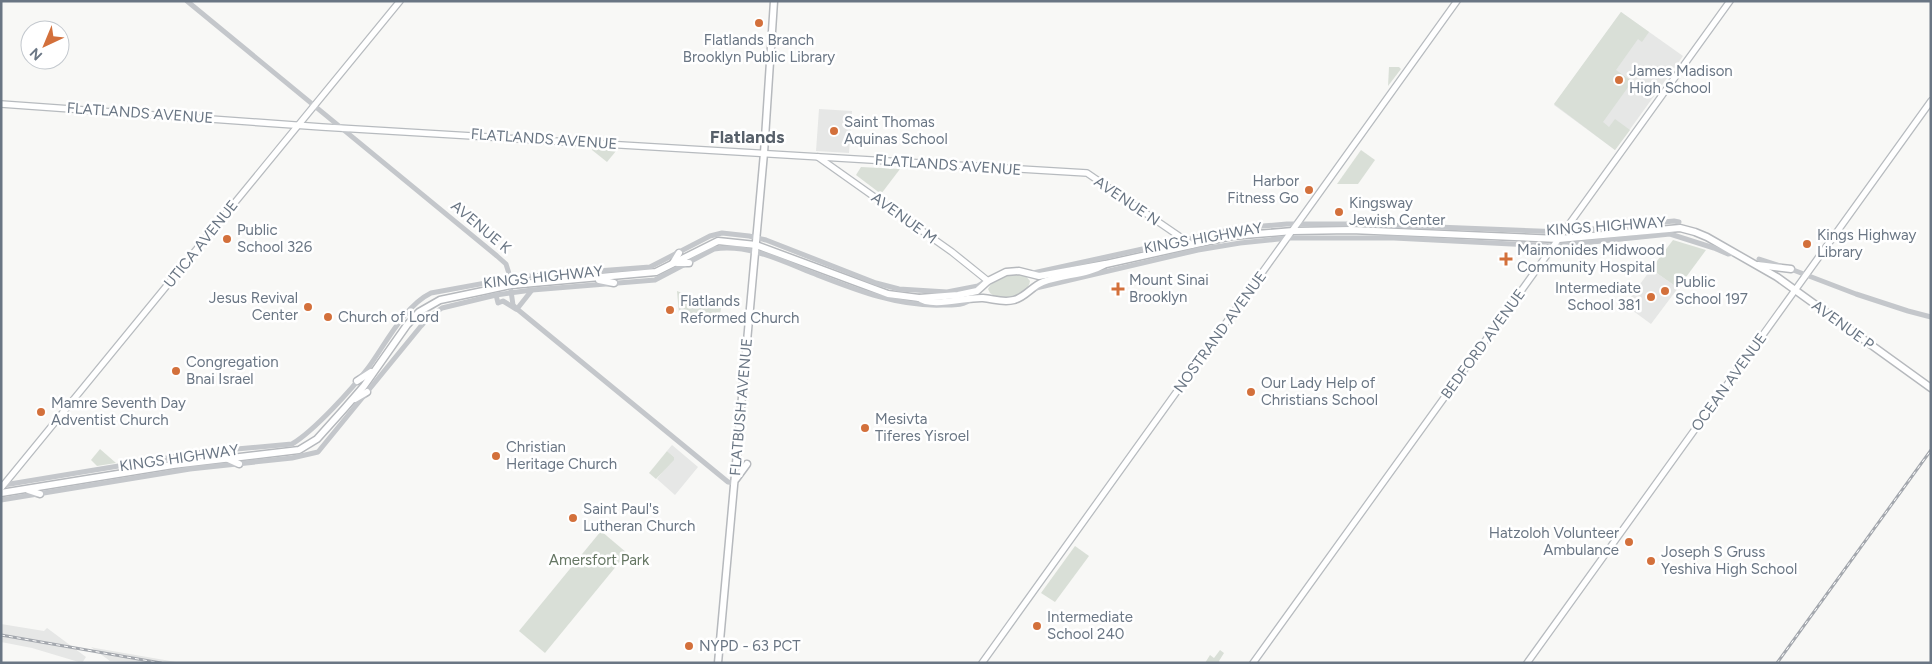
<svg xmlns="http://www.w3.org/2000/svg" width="1932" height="664" font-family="Figtree,sans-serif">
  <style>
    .built { fill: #e6e7e6 }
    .green { fill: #d9dfd7 }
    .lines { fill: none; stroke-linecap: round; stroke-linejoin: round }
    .secondary-casing { stroke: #b7bbbf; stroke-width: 8 }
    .primary-casing { stroke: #b6b9bd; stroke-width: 9 }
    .tertiary { stroke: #c4c7cb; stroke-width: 5 }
    .secondary { stroke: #fff; stroke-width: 5.5 }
    .primary { stroke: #fff; stroke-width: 6 }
    .rail-casing { stroke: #a4a8ae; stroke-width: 3 }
    .rail { stroke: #fff; stroke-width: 1; stroke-dasharray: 4; stroke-linecap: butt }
    .poi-dot { fill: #d3703b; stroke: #fff; stroke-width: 2 }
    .labels { text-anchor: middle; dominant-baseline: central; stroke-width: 5; stroke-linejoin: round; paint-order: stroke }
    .poi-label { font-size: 15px; fill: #6a7684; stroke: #fff; text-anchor: start }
    .street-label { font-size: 15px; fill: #6a7684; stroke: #fff }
    .park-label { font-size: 15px; fill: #667764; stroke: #fff }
    .quarter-label { font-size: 18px; font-weight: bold; fill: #57606a; stroke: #fff }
  </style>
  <rect width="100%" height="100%" fill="#f8f8f6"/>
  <g class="built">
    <polygon points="1621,12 1683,56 1615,150 1554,105"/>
    <polygon points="819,109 852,111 849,153 816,151"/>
    <polygon points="1651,269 1678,288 1651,324 1625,305"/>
    <polygon points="672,445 698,467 675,495 657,479 674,457 667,451"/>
    <polygon points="1,624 44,631 47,628 86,657 82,663 32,648 1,642"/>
    <polygon points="91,647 95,648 182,663 110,661"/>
  </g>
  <g class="green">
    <polygon points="1621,12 1649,32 1642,42 1638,39 1616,70 1630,80 1631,83 1603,122 1609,127 1615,119 1630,130 1615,150 1554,104"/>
    <polygon points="1389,67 1399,67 1401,69 1388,86"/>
    <polygon points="593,148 616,151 607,162 592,150"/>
    <polygon points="1361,150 1375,160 1358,184 1337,184"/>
    <polygon points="861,167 900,169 881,194 856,175"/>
    <polygon points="1673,240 1706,250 1678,288 1651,269"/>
    <path d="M1017,274L1025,275L1030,281C1028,297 1002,303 990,293L988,289C993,278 1006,275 1017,274Z"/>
    <polygon points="677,291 721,308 719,323 679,314"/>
    <polygon points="100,449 116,463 97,466 91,460"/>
    <polygon points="667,451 674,457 674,460 656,479 649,473"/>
    <polygon points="601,531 627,553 545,653 519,631"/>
    <polygon points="1075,546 1089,556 1055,602 1041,593"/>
    <polygon points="1220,650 1224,653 1219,661 1220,663 1205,663 1210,655 1214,658"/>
  </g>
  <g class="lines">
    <defs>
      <g id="secondary">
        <polyline points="1,104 322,127 1087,173 1192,245"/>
        <polyline points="818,157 952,252 988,281"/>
        <polyline points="1,488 400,1"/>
        <polyline points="982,663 1457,1"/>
        <polyline points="1253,663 1730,1"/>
        <polyline points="1527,663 1931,101"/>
      </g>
      <g id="primary">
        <polyline points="673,263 679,253"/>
        <polyline points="677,263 689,263"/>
        <polyline points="1758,265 1791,269"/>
        <polyline points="555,274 568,279"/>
        <polyline points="599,280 614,283"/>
        <polyline points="919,298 958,295 977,291 988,281 1006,272 1019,271 1039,276 1045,275 1105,264"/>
        <polyline points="357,381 371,372"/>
        <polyline points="355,399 367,392"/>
        <polyline points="226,458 239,464"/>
        <polyline points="144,462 160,465"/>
        <polyline points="736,479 747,464"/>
        <polyline points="28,490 40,494"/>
        <path d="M1,493L173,465L299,450L317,439L344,409L364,386L407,325L419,312L440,300L483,291L511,285L656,272L718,241L756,245L888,294L919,298C931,308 967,297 983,298C994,299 1003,303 1014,300C1026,297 1032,286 1043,282C1064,274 1087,275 1106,264L1232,236L1293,231L1351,230L1559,239L1680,228L1695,232L1707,237L1777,277L1931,388"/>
        <polyline points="718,663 764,153 774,1"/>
      </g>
    </defs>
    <use href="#secondary" class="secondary-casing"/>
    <use href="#primary" class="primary-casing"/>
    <g class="tertiary">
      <polyline points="187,1 497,256 506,264 511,280"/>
      <polyline points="1759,259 1780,266"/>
      <polyline points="1788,268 1856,294 1908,311 1931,317"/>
      <polyline points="1033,273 1238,228 1287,224 1361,224 1564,232 1674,221 1679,222"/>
      <polyline points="1036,288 1198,250 1240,243 1288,238 1394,238 1553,246 1670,234 1714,248 1728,254 1734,253"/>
      <polyline points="511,291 513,305 517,309 728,482 735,483"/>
      <polyline points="496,295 498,303 503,301 516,309"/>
      <polyline points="517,309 532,290"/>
      <path d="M4,485L203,452L292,444C314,431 352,389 368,368C385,345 404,306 431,293L518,277L650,267L710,236L722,233L749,236L766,240L876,283L899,289L947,292L978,286L983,283"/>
      <path d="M1,500L190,469L292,458L318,452L421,326L429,317L442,308L496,295L532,290L655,280L714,249C746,244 778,259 807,271C851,288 895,307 943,305C953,305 964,306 972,298"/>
    </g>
    <use href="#secondary" class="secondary"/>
    <use href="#primary" class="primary"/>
    <defs>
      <g id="rail">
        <polyline points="1,635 161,663"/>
        <polyline points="1777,663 1931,450"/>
      </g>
    </defs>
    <use href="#rail" class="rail-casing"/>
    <use href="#rail" class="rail"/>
  </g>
  <g class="poi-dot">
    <circle cx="759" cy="23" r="5"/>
    <circle cx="1619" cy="80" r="5"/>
    <circle cx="834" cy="131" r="5"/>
    <circle cx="1309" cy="190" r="5"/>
    <circle cx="1339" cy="212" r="5"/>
    <circle cx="227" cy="239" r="5"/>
    <circle cx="1807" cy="244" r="5"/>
    <path d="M1503.5 251.5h5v5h5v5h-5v5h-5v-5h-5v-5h5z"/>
    <path d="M1115.5 281.5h5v5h5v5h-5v5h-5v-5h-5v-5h5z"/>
    <circle cx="1665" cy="291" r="5"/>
    <circle cx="1651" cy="297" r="5"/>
    <circle cx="308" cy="307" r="5"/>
    <circle cx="670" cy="310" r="5"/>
    <circle cx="328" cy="317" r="5"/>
    <circle cx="176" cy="371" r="5"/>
    <circle cx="1251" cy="392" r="5"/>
    <circle cx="41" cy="412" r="5"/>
    <circle cx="865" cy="428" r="5"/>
    <circle cx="496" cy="456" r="5"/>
    <circle cx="573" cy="518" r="5"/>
    <circle cx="1629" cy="542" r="5"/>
    <circle cx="1651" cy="561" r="5"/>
    <circle cx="1037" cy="626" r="5"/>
    <circle cx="689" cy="646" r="5"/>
  </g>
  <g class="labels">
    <g class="poi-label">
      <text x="759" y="40" text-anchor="middle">Flatlands Branch<tspan x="759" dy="17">Brooklyn Public Library</tspan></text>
      <text x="1629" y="71">James Madison<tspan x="1629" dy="17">High School</tspan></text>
      <text x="844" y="122">Saint Thomas<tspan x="844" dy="17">Aquinas School</tspan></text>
      <text x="1299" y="181" text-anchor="end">Harbor<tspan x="1299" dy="17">Fitness Go</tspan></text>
      <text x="1349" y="203">Kingsway<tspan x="1349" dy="17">Jewish Center</tspan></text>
      <text x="237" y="230">Public<tspan x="237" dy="17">School 326</tspan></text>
      <text x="1817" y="235">Kings Highway<tspan x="1817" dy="17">Library</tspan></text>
      <text x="1517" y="250">Maimonides Midwood<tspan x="1517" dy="17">Community Hospital</tspan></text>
      <text x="1129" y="280">Mount Sinai<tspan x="1129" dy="17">Brooklyn</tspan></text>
      <text x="1675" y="282">Public<tspan x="1675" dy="17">School 197</tspan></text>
      <text x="1641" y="288" text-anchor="end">Intermediate<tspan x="1641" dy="17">School 381</tspan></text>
      <text x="298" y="298" text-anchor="end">Jesus Revival<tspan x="298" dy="17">Center</tspan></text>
      <text x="680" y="301">Flatlands<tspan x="680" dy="17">Reformed Church</tspan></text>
      <text x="338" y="317">Church of Lord</text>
      <text x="186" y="362">Congregation<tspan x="186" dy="17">Bnai Israel</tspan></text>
      <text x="1261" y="383">Our Lady Help of<tspan x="1261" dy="17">Christians School</tspan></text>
      <text x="51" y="403">Mamre Seventh Day<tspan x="51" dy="17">Adventist Church</tspan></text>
      <text x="875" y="419">Mesivta<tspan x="875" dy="17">Tiferes Yisroel</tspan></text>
      <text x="506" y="447">Christian<tspan x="506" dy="17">Heritage Church</tspan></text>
      <text x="583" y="509">Saint Paul's<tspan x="583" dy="17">Lutheran Church</tspan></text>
      <text x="1619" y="533" text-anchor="end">Hatzoloh Volunteer<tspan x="1619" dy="17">Ambulance</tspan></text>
      <text x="1661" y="552">Joseph S Gruss<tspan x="1661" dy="17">Yeshiva High School</tspan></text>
      <text x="1047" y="617">Intermediate<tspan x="1047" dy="17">School 240</tspan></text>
      <text x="699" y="646">NYPD - 63 PCT</text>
    </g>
    <g class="street-label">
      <text transform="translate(140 113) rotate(4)">FLATLANDS AVENUE</text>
      <text transform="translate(544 139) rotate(4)">FLATLANDS AVENUE</text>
      <text transform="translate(948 165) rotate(4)">FLATLANDS AVENUE</text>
      <text transform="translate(1127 201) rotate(34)">AVENUE N</text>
      <text transform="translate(904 218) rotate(36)">AVENUE M</text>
      <text transform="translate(1606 226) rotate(-4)">KINGS HIGHWAY</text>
      <text transform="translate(481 227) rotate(40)">AVENUE K</text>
      <text transform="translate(1203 238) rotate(-10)">KINGS HIGHWAY</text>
      <text transform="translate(201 244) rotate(-51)">UTICA AVENUE</text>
      <text transform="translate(543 277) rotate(-6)">KINGS HIGHWAY</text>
      <text transform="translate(1843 325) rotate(36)">AVENUE P</text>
      <text transform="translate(1220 332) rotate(-54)">NOSTRAND AVENUE</text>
      <text transform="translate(1483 344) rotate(-54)">BEDFORD AVENUE</text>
      <text transform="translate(1729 382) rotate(-54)">OCEAN AVENUE</text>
      <text transform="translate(741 407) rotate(-85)">FLATBUSH AVENUE</text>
      <text transform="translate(179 458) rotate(-8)">KINGS HIGHWAY</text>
    </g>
    <g class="park-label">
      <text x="599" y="560">Amersfort Park</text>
    </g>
    <g class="quarter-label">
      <text x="747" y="137">Flatlands</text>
    </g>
  </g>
  <rect width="1932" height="664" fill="none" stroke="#6a7684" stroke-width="5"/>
  <g transform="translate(45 45) rotate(224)"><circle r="24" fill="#ffffff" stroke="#c3c8ce"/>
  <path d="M0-4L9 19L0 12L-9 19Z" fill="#d3703b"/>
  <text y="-8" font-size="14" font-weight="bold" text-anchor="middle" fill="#6a7684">N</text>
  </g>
</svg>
